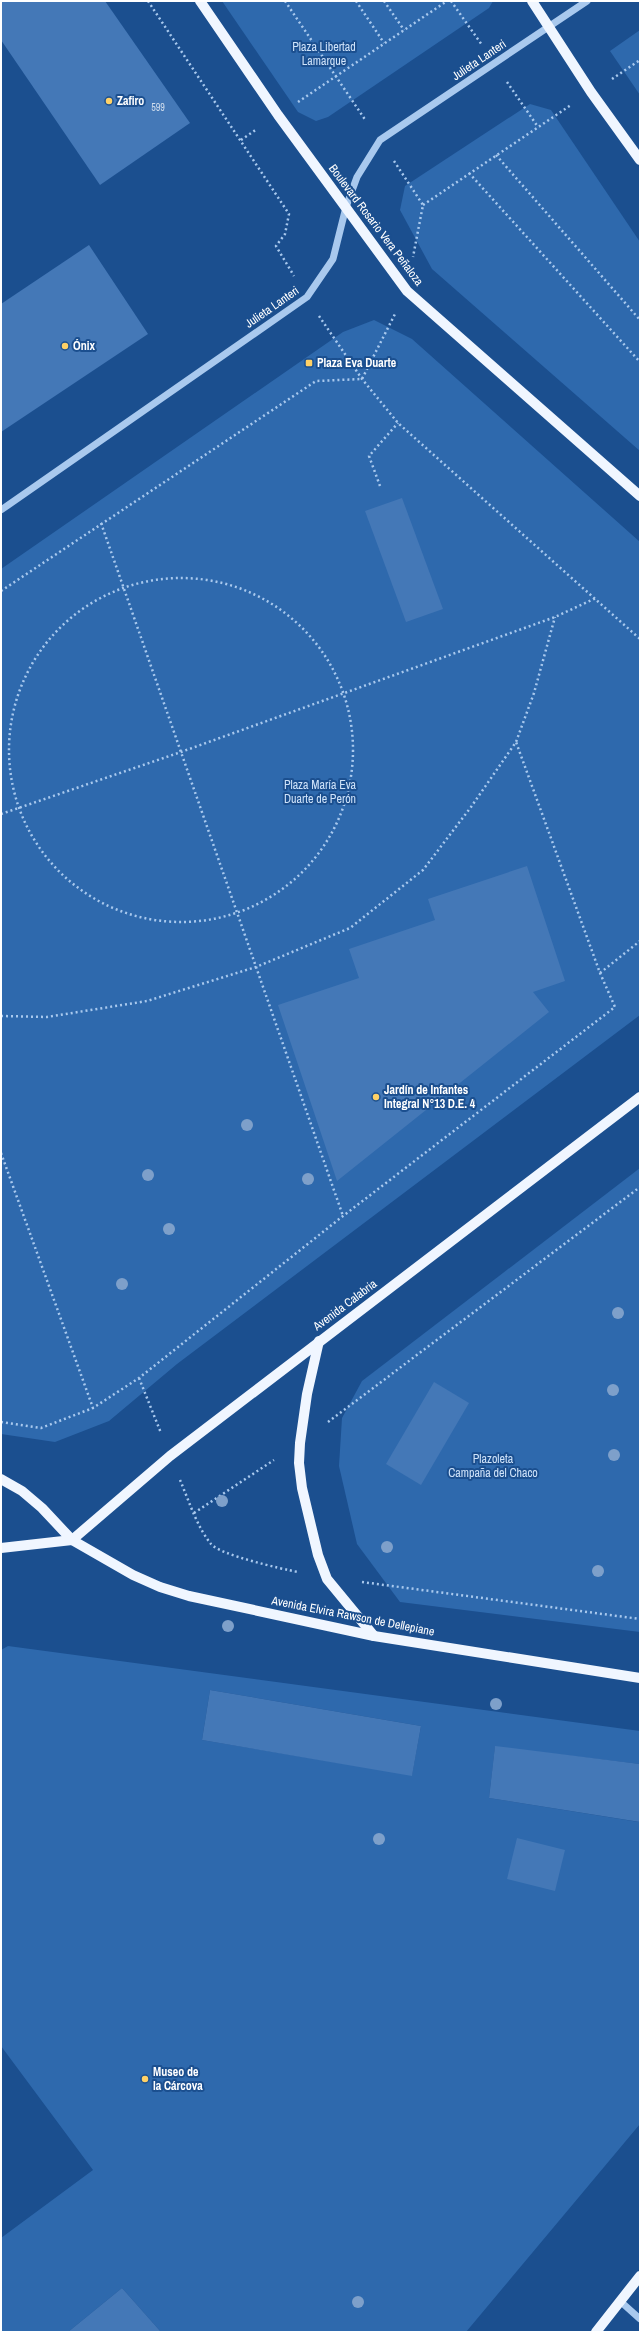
<svg xmlns="http://www.w3.org/2000/svg" width="641" height="2333" font-family="'Archivo Narrow',sans-serif">
  <style>
    .green { fill: #2e69ad; fill-rule: evenodd }
    .building { fill: #4478b7 }
    .lines { fill: none; stroke-linecap: round; stroke-linejoin: round }
    .path { stroke: #a9c9ee; stroke-width: 2.5; stroke-dasharray: 2 3; stroke-linecap: butt }
    .minor { stroke: #a9c9ee; stroke-width: 7 }
    .major { stroke: #f0f6ff; stroke-width: 10 }
    .tree { fill: #7ea0ca }
    .poi-dot { fill: #ffd166; stroke: #1b4f8f; stroke-width: 1.5 }
    .labels { text-anchor: middle; dominant-baseline: central; stroke-width: 4; stroke-linejoin: round; paint-order: stroke }
    .number-label { font-size: 10px; fill: #d0dded }
    .park-label { font-size: 12px; fill: #cfe3fa; stroke: #1b4f8f }
    .street-label { font-size: 12px; fill: #fff; stroke: #1b4f8f }
    .poi-label { font-size: 12px; font-weight: bold; fill: #fff; stroke: #1b4f8f; text-anchor: start }
  </style>
  <rect width="100%" height="100%" fill="#1b4f8f"/>
  <g class="green">
    <polygon points="222,1 493,1 489,8 328,117 316,121 298,112"/>
    <polygon points="640,30 640,95 610,51"/>
    <polygon points="530,104 551,110 640,242 640,451 432,269 400,210 405,186"/>
    <polygon points="374,320 412,339 640,542 640,1015 177,1364 109,1421 55,1442 1,1434 1,569 343,332"/>
    <polygon points="640,1168 640,1632 400,1602 357,1544 339,1466 342,1418 362,1381"/>
    <path d="M8,1646L640,1731V1764L495,1747L489,1798L639,1822L640,2124L466,2332H161L122,2288L68,2332H1V2238L93,2170L1,2046V1650ZM210,1690L421,1726L412,1775L202,1740Z"/>
  </g>
  <g class="building">
    <polygon points="1,1 105,1 190,123 100,185 1,40"/>
    <polygon points="89,245 148,334 1,432 1,304"/>
    <polygon points="402,498 443,609 406,622 365,511"/>
    <polygon points="527,866 565,981 533,992 549,1012 337,1181 278,1005 359,978 349,949 435,920 428,899"/>
    <polygon points="434,1382 469,1403 421,1485 386,1464"/>
    <polygon points="210,1690 421,1726 412,1776 202,1740"/>
    <polygon points="495,1746 640,1764 640,1822 489,1798"/>
    <polygon points="517,1838 565,1850 555,1891 507,1879"/>
    <polygon points="122,2288 161,2332 68,2332"/>
  </g>
  <g class="lines">
    <g class="path">
      <polyline points="148,1 289,214 285,234 276,246 294,276"/>
      <polyline points="285,1 366,121"/>
      <polyline points="356,1 384,43"/>
      <polyline points="384,1 404,30"/>
      <polyline points="451,1 482,45"/>
      <polyline points="612,79 640,60"/>
      <polyline points="507,82 538,127"/>
      <polyline points="298,102 447,1"/>
      <polyline points="241,140 257,129"/>
      <polyline points="496,155 640,320"/>
      <polyline points="394,161 423,205 413,257"/>
      <polyline points="469,173 640,362"/>
      <polyline points="423,205 571,105"/>
      <polyline points="319,316 362,379 398,423 640,639"/>
      <polyline points="380,486 369,456 398,423"/>
      <polyline points="101,523 343,1216"/>
      <circle cx="181" cy="750" r="172"/>
      <polyline points="1,591 316,381 362,379 395,314"/>
      <polyline points="1,814 181,752 555,617 596,598"/>
      <polyline points="600,973 640,941"/>
      <polyline points="1,1016 47,1017 147,1001 256,967 350,928 423,870 471,807 516,742 534,693 555,617"/>
      <polyline points="1,1153 93,1408"/>
      <polyline points="139,1378 161,1433"/>
      <polyline points="1,1422 41,1428 93,1408 139,1378 343,1216 615,1007 600,973 516,742"/>
      <polyline points="328,1422 640,1187"/>
      <path d="M180,1480C189,1501 197,1527 211,1544C220,1555 282,1569 298,1572"/>
      <polyline points="194,1513 274,1460"/>
      <polyline points="362,1582 640,1619"/>
    </g>
    <g class="minor">
      <polyline points="1,510 307,297 333,259 346,207 357,177 380,140 587,1"/>
      <polyline points="620,2301 640,2319"/>
    </g>
    <g class="major">
      <polyline points="200,1 278,115 407,291 640,496"/>
      <polyline points="532,1 591,92 640,160"/>
      <polyline points="319,1341 307,1394 300,1443 299,1463 302,1488 318,1555 327,1579 374,1636"/>
      <polyline points="1,1479 22,1491 42,1508 72,1540 133,1575 160,1587 189,1596 374,1636 640,1678"/>
      <polyline points="72,1540 170,1456 640,1097"/>
      <polyline points="1,1548 72,1540"/>
      <polyline points="596,2332 640,2276"/>
    </g>
  </g>
  <g class="tree">
    <circle cx="247" cy="1125" r="6"/>
    <circle cx="148" cy="1175" r="6"/>
    <circle cx="308" cy="1179" r="6"/>
    <circle cx="169" cy="1229" r="6"/>
    <circle cx="122" cy="1284" r="6"/>
    <circle cx="618" cy="1313" r="6"/>
    <circle cx="613" cy="1390" r="6"/>
    <circle cx="614" cy="1455" r="6"/>
    <circle cx="222" cy="1501" r="6"/>
    <circle cx="387" cy="1547" r="6"/>
    <circle cx="598" cy="1571" r="6"/>
    <circle cx="228" cy="1626" r="6"/>
    <circle cx="496" cy="1704" r="6"/>
    <circle cx="379" cy="1839" r="6"/>
    <circle cx="358" cy="2302" r="6"/>
  </g>
  <g class="poi-dot">
    <circle cx="109" cy="101" r="4"/>
    <circle cx="65" cy="346" r="4"/>
    <rect x="305" y="359" width="8" height="8" rx="2"/>
    <circle cx="376" cy="1097" r="4"/>
    <circle cx="145" cy="2079" r="4"/>
  </g>
  <g class="labels">
    <g class="number-label">
      <text x="158" y="107">599</text>
    </g>
    <g class="park-label">
      <text x="324" y="47">Plaza Libertad<tspan x="324" dy="14">Lamarque</tspan></text>
      <text x="320" y="785">Plaza María Eva<tspan x="320" dy="14">Duarte de Perón</tspan></text>
      <text x="493" y="1459">Plazoleta<tspan x="493" dy="14">Campaña del Chaco</tspan></text>
    </g>
    <g class="street-label">
      <text transform="translate(479 60) rotate(-34)">Julieta Lanteri</text>
      <text transform="translate(376 225) rotate(53)">Boulevard Rosario Vera Peñaloza</text>
      <text transform="translate(272 307) rotate(-35)">Julieta Lanteri</text>
      <text transform="translate(345 1305) rotate(-37)">Avenida Calabria</text>
      <text transform="translate(353 1616) rotate(11)">Avenida Elvira Rawson de Dellepiane</text>
    </g>
    <g class="poi-label">
      <text x="117" y="101">Zafiro</text>
      <text x="73" y="346">Ónix</text>
      <text x="317" y="363">Plaza Eva Duarte</text>
      <text x="384" y="1090">Jardín de Infantes<tspan x="384" dy="14">Integral N°13 D.E. 4</tspan></text>
      <text x="153" y="2072">Museo de<tspan x="153" dy="14">la Cárcova</tspan></text>
    </g>
  </g>
  <rect width="641" height="2333" fill="none" stroke="#ffffff" stroke-width="4"/>
</svg>
